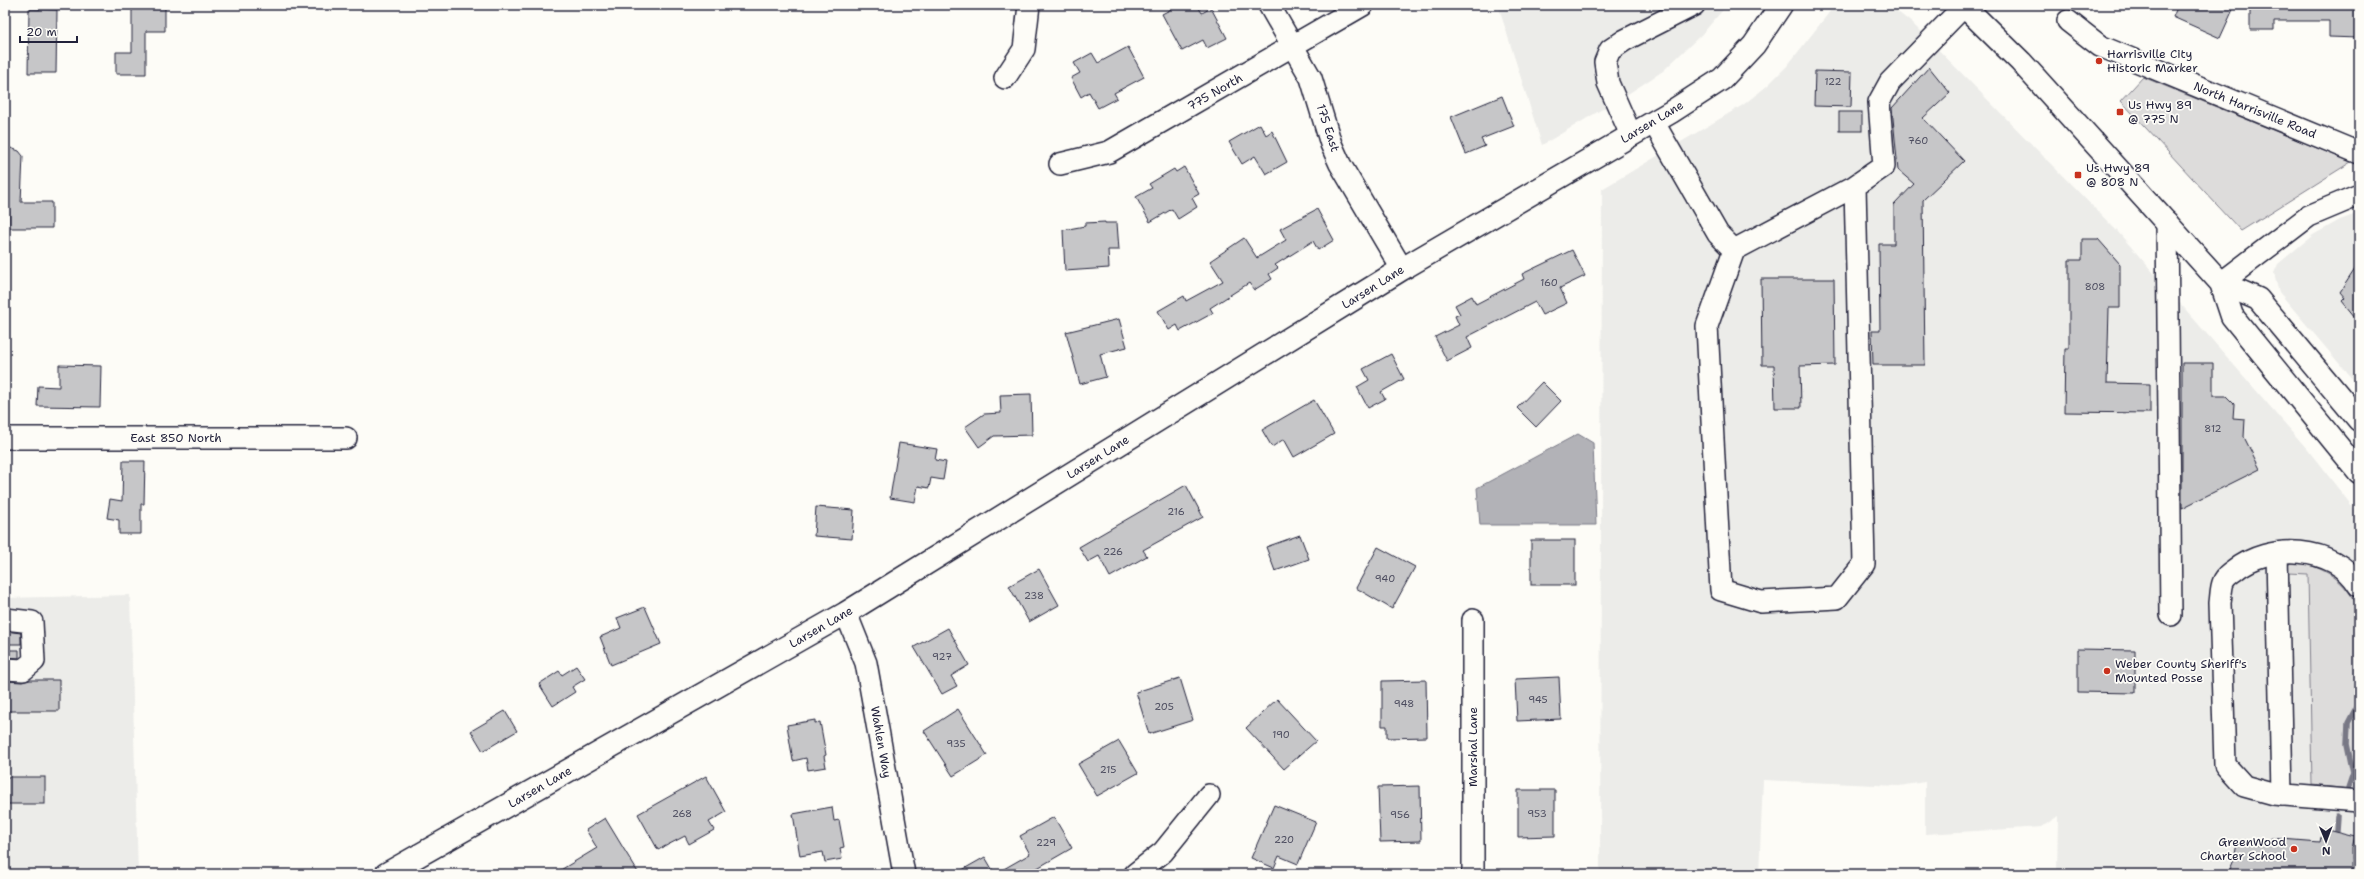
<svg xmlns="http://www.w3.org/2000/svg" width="2364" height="879" font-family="'Shantell Sans',sans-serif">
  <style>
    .built { fill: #ecece9 }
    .green { fill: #dddcdb; stroke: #807f8b }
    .water { fill: #b2b2b7; stroke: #787885 }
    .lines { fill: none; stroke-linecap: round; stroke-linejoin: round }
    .stream { stroke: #787885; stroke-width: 5.5 }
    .building { fill: #c6c6c8; stroke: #22223b }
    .minor-casing { stroke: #22223b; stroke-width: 24 }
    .major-casing { stroke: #22223b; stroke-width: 25 }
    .minor { stroke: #fdfcf7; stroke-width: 21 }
    .major { stroke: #fdfcf7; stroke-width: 22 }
    .poi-dot { fill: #c8321e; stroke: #fdfcf7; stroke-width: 1.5 }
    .labels { text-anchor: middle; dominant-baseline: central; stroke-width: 3.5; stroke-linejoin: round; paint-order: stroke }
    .number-label { font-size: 10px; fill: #4b4b5e }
    .poi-label { font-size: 12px; fill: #22223b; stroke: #fdfcf7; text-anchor: start }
    .street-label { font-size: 12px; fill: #22223b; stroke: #fdfcf7 }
  </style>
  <rect width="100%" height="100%" fill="#fdfcf7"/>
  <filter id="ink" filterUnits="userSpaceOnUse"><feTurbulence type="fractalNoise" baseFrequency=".025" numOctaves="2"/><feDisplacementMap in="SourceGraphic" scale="8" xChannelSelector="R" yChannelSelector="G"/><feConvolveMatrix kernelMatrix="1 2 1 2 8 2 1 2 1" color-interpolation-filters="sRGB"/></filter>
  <g filter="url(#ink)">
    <g class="built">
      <polygon points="1498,5 1727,5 1704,32 1663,71 1631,92 1542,145"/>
      <polygon points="1835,5 1889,5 1912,23 2118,232 2308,450 2359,515 2359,874 2057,874 2058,816 2042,827 1925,834 1925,782 1899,786 1763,780 1759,874 1600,874 1602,189 1743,105 1767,86 1787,66"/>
      <polygon points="2359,213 2359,387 2279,292 2274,273 2278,264 2313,235 2340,220"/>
      <polygon points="130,595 138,874 5,874 5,598"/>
    </g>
    <g class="green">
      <polygon points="2143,77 2351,162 2241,231 2121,101"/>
      <path d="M2294,561C2326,568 2344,579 2359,609V790L2312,785L2308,574L2289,573L2287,570L2288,565Z"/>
    </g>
    <polygon class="water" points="1578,434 1593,443 1596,525 1480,525 1477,488"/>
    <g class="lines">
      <g class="stream">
        <polyline points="2348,788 2353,773 2347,744 2348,723 2359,702"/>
        <polyline points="2336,830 2337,816"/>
      </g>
    </g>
    <g class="building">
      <polygon points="132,5 165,5 165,31 146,31 146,74 116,74 116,52 132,52"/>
      <polygon points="1179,5 1197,5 1202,13 1211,8 1227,38 1207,48 1203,40 1182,51 1162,14"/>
      <polygon points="2178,5 2235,5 2220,38 2173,17"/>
      <polygon points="2250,5 2354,5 2353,9 2359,9 2358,38 2329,37 2329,21 2274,21 2274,30 2250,30"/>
      <polygon points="29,9 57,10 56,73 28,73"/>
      <polygon points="1128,47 1144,77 1114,93 1117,98 1098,108 1089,92 1081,97 1071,78 1080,73 1074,63 1092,53 1098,63"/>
      <polygon points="1929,67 1950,93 1923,118 1964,161 1923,200 1925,365 1873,365 1872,331 1880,331 1879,244 1894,244 1894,205 1914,184 1898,170 1892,108"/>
      <polygon points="1815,71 1852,72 1851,107 1814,106"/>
      <polygon points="1502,96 1514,126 1481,139 1485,146 1466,154 1451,117"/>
      <rect x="1839" y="112" width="23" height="19"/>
      <polygon points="1260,124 1266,135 1272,131 1287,162 1266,174 1255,156 1242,164 1229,142"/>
      <polygon points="5,146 19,151 23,156 21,202 52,202 52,228 9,228 9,211 5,211"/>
      <polygon points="1184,167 1199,194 1192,198 1197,207 1178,219 1172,209 1150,222 1136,197 1152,188 1149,184 1174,169 1176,172"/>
      <polygon points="1317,209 1334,240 1318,250 1313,241 1275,265 1278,268 1269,274 1272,279 1254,290 1249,283 1210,308 1213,313 1180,331 1177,325 1169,330 1158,311 1184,296 1186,301 1223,281 1210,261 1244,238 1257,258 1286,240 1280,229"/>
      <polygon points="1105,222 1105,223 1117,223 1119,250 1108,250 1109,268 1065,271 1063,230 1085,226 1085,223"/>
      <polygon points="2082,239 2098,239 2120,264 2120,308 2109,308 2107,383 2150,384 2150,413 2064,412 2065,348 2069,348 2069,260 2082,260"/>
      <polygon points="1572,250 1585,276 1560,288 1567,303 1542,315 1535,302 1467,337 1472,348 1447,361 1435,337 1459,325 1455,316 1460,314 1455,305 1472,296 1476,304 1524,279 1522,274"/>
      <polygon points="2359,263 2359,322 2342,301 2345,298 2340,292"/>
      <polygon points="1761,279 1834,279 1835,365 1800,366 1801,408 1775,408 1774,365 1762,365"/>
      <polygon points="1119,319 1127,347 1100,354 1106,377 1080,384 1066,332"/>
      <polygon points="1391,354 1404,379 1381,392 1385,399 1368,408 1357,387 1369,380 1363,369"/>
      <polygon points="2182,363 2213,363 2213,396 2226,396 2234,404 2233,418 2245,419 2244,437 2260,469 2182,508"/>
      <polygon points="59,365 101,366 100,407 37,406 38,386 59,387"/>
      <polygon points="1542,382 1561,401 1536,427 1517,408"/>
      <polygon points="1031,394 1032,435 994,436 979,447 965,427 984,414 1001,413 1000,395"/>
      <polygon points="1314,400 1334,434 1294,457 1284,439 1272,447 1262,430"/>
      <polygon points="899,443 937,449 935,460 946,462 943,480 931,478 929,488 918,486 915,502 890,498"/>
      <polygon points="123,461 145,461 144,504 141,504 141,534 119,534 119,520 107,518 110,499 122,501"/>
      <polygon points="1186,485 1203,517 1143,550 1147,556 1110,577 1099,556 1088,562 1079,547"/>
      <polygon points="816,507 854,510 852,539 814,536"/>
      <polygon points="1300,535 1309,559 1275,571 1266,547"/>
      <rect x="1531" y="540" width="44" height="45"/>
      <polygon points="1378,547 1415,567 1392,609 1356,588"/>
      <polygon points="1039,569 1059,605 1029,622 1009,586"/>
      <polygon points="645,607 661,644 611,665 600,637 621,628 617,618"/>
      <polygon points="948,628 969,665 951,676 957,686 942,694 914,647"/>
      <polygon points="5,631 21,633 21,644 5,644"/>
      <polygon points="2078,649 2135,650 2135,693 2078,692"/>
      <polygon points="6,650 19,650 19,658 6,657"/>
      <polygon points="576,666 585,679 572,687 575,692 553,706 539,684 559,671 562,675"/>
      <polygon points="1559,677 1561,719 1517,721 1515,679"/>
      <polygon points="1180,678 1193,720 1149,734 1136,692"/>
      <polygon points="30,680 59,680 59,711 6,711 6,681 22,682"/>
      <polygon points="1426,680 1427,737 1387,738 1387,726 1382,726 1382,681"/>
      <polygon points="1277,699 1316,741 1284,769 1246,728"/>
      <polygon points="958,709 987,755 953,776 924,731"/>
      <polygon points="505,711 517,731 483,751 471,731"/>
      <polygon points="815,720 815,723 820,722 826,755 824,756 826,767 808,770 806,758 793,761 787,725"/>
      <polygon points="1119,741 1138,773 1097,796 1078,764"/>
      <polygon points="706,776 726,812 709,822 714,830 689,844 685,836 658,850 638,814"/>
      <rect x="5" y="777" width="40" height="27"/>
      <polygon points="1420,786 1421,841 1380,842 1378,787"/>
      <polygon points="1518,790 1555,790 1555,836 1518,837"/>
      <polygon points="1274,805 1316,822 1298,864 1279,856 1274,868 1251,858"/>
      <polygon points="832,807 834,821 839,820 844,847 840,848 842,859 825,862 823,852 800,856 793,814"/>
      <polygon points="1054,817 1072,848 1027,874 955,874 985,857 995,874 1030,854 1020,836"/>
      <polygon points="605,818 639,874 554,874 597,848 586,830"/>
      <polygon points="2323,828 2355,836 2352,848 2352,874 2228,874 2234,860 2237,843 2269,846 2270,838 2320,842"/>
    </g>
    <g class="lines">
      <defs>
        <g id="minor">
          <polyline points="1269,5 1311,78 1331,144 1340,164 1402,269"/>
          <polyline points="2068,21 2100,46 2359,153"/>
          <polyline points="1005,78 1024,49 1029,5"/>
          <polyline points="1654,123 1718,234 1734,250"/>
          <polyline points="1631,135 1608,83 1605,62 1610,50 1625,40 1694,5"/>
          <polyline points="1060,164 1109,152 1363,5"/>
          <polyline points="1855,186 1864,564 1837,598 1761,602 1721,590 1707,326 1734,250 1855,186 1884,166 1879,102 1890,82 1964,6"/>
          <polyline points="2167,222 2171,615"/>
          <polyline points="2221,283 2309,216 2359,195"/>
          <polyline points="5,438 346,438"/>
          <polyline points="2277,553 2282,795"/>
          <path d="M2359,586C2335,545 2268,542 2234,571C2231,573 2227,576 2225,579C2221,584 2221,596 2220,603L2225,765L2244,786L2273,794L2359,801"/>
          <polyline points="846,613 866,663 904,874"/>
          <polyline points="5,619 32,622 34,661 23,670 5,669"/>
          <polyline points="1135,874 1163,852 1209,795"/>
          <polyline points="1473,874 1473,620"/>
        </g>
        <g id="major">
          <polyline points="1963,5 2021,62 2221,283 2232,316 2359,472"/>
          <polyline points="2221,283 2258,299 2359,420"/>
          <polyline points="386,874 846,613 1402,269 1671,112 1722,79 1754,45 1781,5"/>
        </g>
      </defs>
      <use href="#minor" class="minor-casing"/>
      <use href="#major" class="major-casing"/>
      <use href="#minor" class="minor"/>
      <use href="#major" class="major"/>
    </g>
  </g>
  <g class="poi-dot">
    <circle cx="2099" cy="61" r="4"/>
    <rect x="2116" y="108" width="8" height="8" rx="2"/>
    <rect x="2074" y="171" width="8" height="8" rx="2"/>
    <circle cx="2107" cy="671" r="4"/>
    <circle cx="2294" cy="849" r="4"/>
  </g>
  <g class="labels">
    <g class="number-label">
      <text x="1833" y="81">122</text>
      <text x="1918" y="140">760</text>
      <text x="1549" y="282">160</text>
      <text x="2095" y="286">808</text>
      <text x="2213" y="428">812</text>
      <text x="1176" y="511">216</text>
      <text x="1113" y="551">226</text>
      <text x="1385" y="578">940</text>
      <text x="1034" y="595">238</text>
      <text x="942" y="656">927</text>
      <text x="1538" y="699">945</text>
      <text x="1404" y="703">948</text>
      <text x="1164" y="706">205</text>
      <text x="1281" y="734">190</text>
      <text x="956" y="743">935</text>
      <text x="1108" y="769">215</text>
      <text x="682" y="813">268</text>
      <text x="1537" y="813">953</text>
      <text x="1400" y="814">956</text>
      <text x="1284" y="839">220</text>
      <text x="1046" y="842">229</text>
    </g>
    <g class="poi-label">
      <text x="2107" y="54">Harrisville City<tspan x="2107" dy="14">Historic Marker</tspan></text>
      <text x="2128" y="105">Us Hwy 89<tspan x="2128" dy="14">@ 775 N</tspan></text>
      <text x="2086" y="168">Us Hwy 89<tspan x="2086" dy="14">@ 808 N</tspan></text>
      <text x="2115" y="664">Weber County Sheriff's<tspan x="2115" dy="14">Mounted Posse</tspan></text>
      <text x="2286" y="842" text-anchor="end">GreenWood<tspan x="2286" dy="14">Charter School</tspan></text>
    </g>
    <g class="street-label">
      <text transform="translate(1215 92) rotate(-30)">775 North</text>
      <text transform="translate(2255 110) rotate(22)">North Harrisville Road</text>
      <text transform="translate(1652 122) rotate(-31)">Larsen Lane</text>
      <text transform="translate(1328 128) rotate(72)">175 East</text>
      <text transform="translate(1373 287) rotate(-32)">Larsen Lane</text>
      <text x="176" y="438">East 850 North</text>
      <text transform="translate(1098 457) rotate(-32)">Larsen Lane</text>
      <text transform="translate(821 627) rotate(-30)">Larsen Lane</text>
      <text transform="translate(881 742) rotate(80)">Wahlen Way</text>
      <text transform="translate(1473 747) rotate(-90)">Marshal Lane</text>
      <text transform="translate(540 787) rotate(-30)">Larsen Lane</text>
    </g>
  </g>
  <rect width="2364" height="879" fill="none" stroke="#fdfcf7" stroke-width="20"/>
  <rect x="10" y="10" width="2344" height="859" fill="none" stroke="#22223b" stroke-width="1.5" filter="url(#ink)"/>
  <g transform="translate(2326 841) rotate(179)" stroke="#fdfcf7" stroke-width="3" paint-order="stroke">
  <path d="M0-3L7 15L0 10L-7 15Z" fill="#22223b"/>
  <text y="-6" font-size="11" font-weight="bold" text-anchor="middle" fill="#22223b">N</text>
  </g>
  <path d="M20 36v6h57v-6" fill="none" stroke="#22223b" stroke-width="2"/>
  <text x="26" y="36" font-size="12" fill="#22223b" stroke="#fdfcf7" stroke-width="3" paint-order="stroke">20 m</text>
</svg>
